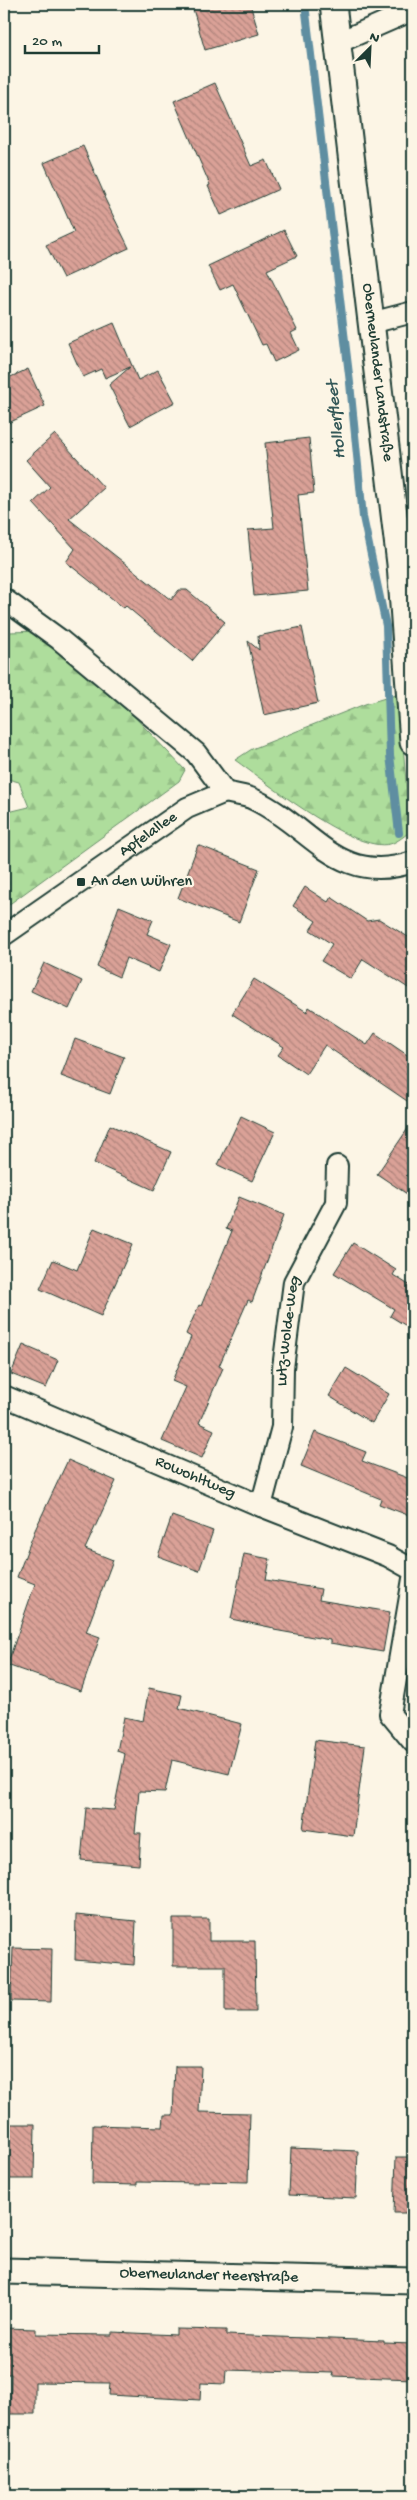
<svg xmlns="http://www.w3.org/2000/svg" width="417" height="2500" font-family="'Gochi Hand',sans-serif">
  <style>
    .forest { fill: url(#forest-firs); stroke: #668d68 }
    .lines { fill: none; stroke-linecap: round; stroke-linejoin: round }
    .stream { stroke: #5f8ea1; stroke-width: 8 }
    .building { fill: url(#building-back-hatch); stroke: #1f3d34 }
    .minor-casing { stroke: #1f3d34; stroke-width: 24 }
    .tertiary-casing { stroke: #1f3d34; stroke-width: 29 }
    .minor { stroke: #fcf5e5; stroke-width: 20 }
    .tertiary { stroke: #fcf5e5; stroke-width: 25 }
    .poi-dot { fill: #1f3d34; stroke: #fcf5e5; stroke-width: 2 }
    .labels { text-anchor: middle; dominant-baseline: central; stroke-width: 4.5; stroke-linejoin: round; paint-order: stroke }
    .street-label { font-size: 16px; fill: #1f3d34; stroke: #fcf5e5 }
    .poi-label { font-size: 16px; fill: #1f3d34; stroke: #fcf5e5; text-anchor: start }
    .water-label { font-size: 18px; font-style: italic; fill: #345858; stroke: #fcf5e5 }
  </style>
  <defs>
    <pattern id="forest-firs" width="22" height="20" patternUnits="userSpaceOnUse" patternTransform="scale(1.25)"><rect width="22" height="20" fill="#aedd9c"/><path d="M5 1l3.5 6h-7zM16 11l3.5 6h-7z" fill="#95bf87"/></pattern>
    <pattern id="building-back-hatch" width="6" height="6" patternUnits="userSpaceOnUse" patternTransform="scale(1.25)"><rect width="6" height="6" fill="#daa197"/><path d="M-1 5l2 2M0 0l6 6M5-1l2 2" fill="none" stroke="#b0847c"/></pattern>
  </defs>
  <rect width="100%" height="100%" fill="#fcf5e5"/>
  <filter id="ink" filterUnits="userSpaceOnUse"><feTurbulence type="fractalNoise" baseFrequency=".02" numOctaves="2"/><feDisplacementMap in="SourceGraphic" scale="10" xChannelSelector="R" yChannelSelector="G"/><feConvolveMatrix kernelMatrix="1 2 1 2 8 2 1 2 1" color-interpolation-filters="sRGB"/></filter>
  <g filter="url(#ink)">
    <g class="forest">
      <polygon points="40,631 94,674 185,770 179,781 4,908 4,813 29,807 19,782 4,778 4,638 9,632"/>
      <path d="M399,694L407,794L413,830C406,834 398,842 390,844C353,853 266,782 235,760L252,749L365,704Z"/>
    </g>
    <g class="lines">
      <polyline class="stream" points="305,4 350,383 363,517 386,626 390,755 399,833"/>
    </g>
    <g class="building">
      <polygon points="211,4 250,4 259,34 205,50 193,9"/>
      <polygon points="215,83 251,166 266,160 279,189 221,215 208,186 210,185 174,101"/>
      <polygon points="83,146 105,196 104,197 129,248 63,278 46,245 74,232 44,163"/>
      <polygon points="284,230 297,256 267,270 297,330 291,333 299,350 274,362 266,344 262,345 233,284 220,290 208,266"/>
      <polygon points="114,323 138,380 158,370 175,402 130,426 109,385 130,367 105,378 101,369 83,377 68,343"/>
      <polygon points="28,369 45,406 4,425 4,380"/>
      <polygon points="55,434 104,488 69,519 171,600 179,590 187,590 225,622 192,661 126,606 124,608 66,562 75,549 33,503 50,487 26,460"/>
      <polygon points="309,438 314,493 298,495 308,591 254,596 248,530 274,528 265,443"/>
      <polygon points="302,627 318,703 264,715 248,641 259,650 258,636"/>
      <polygon points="198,845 259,869 239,922 178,898"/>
      <polygon points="305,887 328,902 331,897 367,921 379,919 413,940 413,991 363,959 351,979 321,961 332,944 310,930 316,921 293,906"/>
      <polygon points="119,906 153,920 147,934 171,944 159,972 126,958 119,977 97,967"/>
      <polygon points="44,963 82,981 69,1009 31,991"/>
      <polygon points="254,979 307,1012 309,1007 367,1045 375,1033 413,1059 413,1105 325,1045 306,1074 278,1055 284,1047 232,1014"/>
      <polygon points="75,1039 124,1057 110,1094 61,1076"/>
      <polygon points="241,1116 275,1132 252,1181 218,1165"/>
      <polygon points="413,1121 413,1198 377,1174"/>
      <polygon points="110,1125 171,1152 154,1190 94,1163"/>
      <polygon points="239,1197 284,1215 252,1302 248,1300 219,1366 223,1368 199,1423 214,1430 202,1458 162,1441 186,1387 172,1381 191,1337 186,1334 199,1305 201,1306 232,1231 226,1229"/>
      <polygon points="94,1228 133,1244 101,1316 40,1289 53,1260 77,1270"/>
      <polygon points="353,1243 396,1270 393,1275 409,1285 413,1277 413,1330 390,1316 394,1309 334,1273"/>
      <polygon points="23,1345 58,1360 46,1388 11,1374"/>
      <polygon points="346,1368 389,1394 372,1423 329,1396"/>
      <polygon points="315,1432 366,1452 362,1461 413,1480 413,1517 379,1504 381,1499 301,1466"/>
      <polygon points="68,1460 116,1481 85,1549 113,1560 86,1632 100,1637 81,1691 7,1665 35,1584 17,1577 35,1530"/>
      <polygon points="172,1516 213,1531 199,1571 158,1556"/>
      <polygon points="244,1554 270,1559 266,1580 321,1589 319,1600 390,1612 383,1652 330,1643 330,1640 274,1630 274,1628 231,1619"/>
      <polygon points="149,1688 182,1695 179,1708 242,1724 229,1774 172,1760 165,1792 139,1791 135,1833 141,1833 139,1865 81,1860 86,1808 114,1810 125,1754 117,1751 124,1717 143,1721"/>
      <polygon points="315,1740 365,1746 353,1836 303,1829"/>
      <polygon points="76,1915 136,1921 134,1965 75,1960"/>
      <polygon points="173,1919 209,1919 209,1941 255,1941 256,2012 225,2012 225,1966 173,1966"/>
      <polygon points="13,1948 52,1949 51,2002 11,2001"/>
      <polygon points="175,2066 201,2066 199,2112 250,2113 248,2182 198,2181 198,2183 137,2182 137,2185 92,2184 93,2125 163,2127 164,2115 173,2115"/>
      <polygon points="4,2124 35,2124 34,2179 4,2179"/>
      <polygon points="291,2148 358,2151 356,2198 289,2195"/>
      <polygon points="396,2157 413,2157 413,2213 394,2213"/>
      <polygon points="4,2328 36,2329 36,2334 112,2335 112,2332 176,2335 176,2329 226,2330 226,2335 384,2341 384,2343 413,2344 413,2379 333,2376 334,2373 226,2370 225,2384 201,2383 200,2400 109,2395 110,2383 35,2382 35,2414 10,2414 11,2374 4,2374"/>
    </g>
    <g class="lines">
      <defs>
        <g id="minor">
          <polyline points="337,43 413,10"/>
          <polyline points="371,323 413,312"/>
          <path d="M4,599L59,639L196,753L225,792C235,795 247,795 255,800C313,828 338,887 413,862"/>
          <path id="s1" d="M4,935L187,808L225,792"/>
          <path id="s2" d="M4,1396L261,1506L388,1556L413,1570"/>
          <path id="s3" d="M261,1506L282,1427L283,1368L294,1282L336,1203L337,1166"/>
          <polyline points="413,1579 390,1714 413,1742"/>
        </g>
        <g id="tertiary">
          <path id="s4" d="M333,4L400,564L413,742"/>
          <path id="s5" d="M4,2271L413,2281"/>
        </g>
      </defs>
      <use href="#minor" class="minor-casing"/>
      <use href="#tertiary" class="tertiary-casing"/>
      <use href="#minor" class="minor"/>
      <use href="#tertiary" class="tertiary"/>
    </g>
  </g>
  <rect class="poi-dot" x="76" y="877" width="10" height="10" rx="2.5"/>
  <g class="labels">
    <g class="street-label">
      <text stroke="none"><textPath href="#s4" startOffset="371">Oberneulander Landstraße</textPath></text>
      <text stroke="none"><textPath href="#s1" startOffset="176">Apfelallee</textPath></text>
      <text stroke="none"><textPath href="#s3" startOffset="178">Lutz-Wolde-Weg</textPath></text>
      <text stroke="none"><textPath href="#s2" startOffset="208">Rowohltweg</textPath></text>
      <text stroke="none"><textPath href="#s5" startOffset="205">Oberneulander Heerstraße</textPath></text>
    </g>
    <g class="poi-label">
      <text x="91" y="882">An den Wühren</text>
    </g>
    <g class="water-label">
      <text transform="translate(337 420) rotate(-96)">Hollerfleet</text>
    </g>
  </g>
  <rect width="417" height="2500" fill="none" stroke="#fcf5e5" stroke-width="20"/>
  <rect x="10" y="10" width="397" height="2480" fill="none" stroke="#1f3d34" stroke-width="2" filter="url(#ink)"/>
  <g transform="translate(370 48) rotate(24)" stroke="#fcf5e5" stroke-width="4" paint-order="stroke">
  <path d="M0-4L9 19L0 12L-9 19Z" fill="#1f3d34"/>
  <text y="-8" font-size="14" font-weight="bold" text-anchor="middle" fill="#1f3d34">N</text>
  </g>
  <path d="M25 45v8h74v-8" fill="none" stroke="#1f3d34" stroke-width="2.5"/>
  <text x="32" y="45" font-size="15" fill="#1f3d34" stroke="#fcf5e5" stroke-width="4" paint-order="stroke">20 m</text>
</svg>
